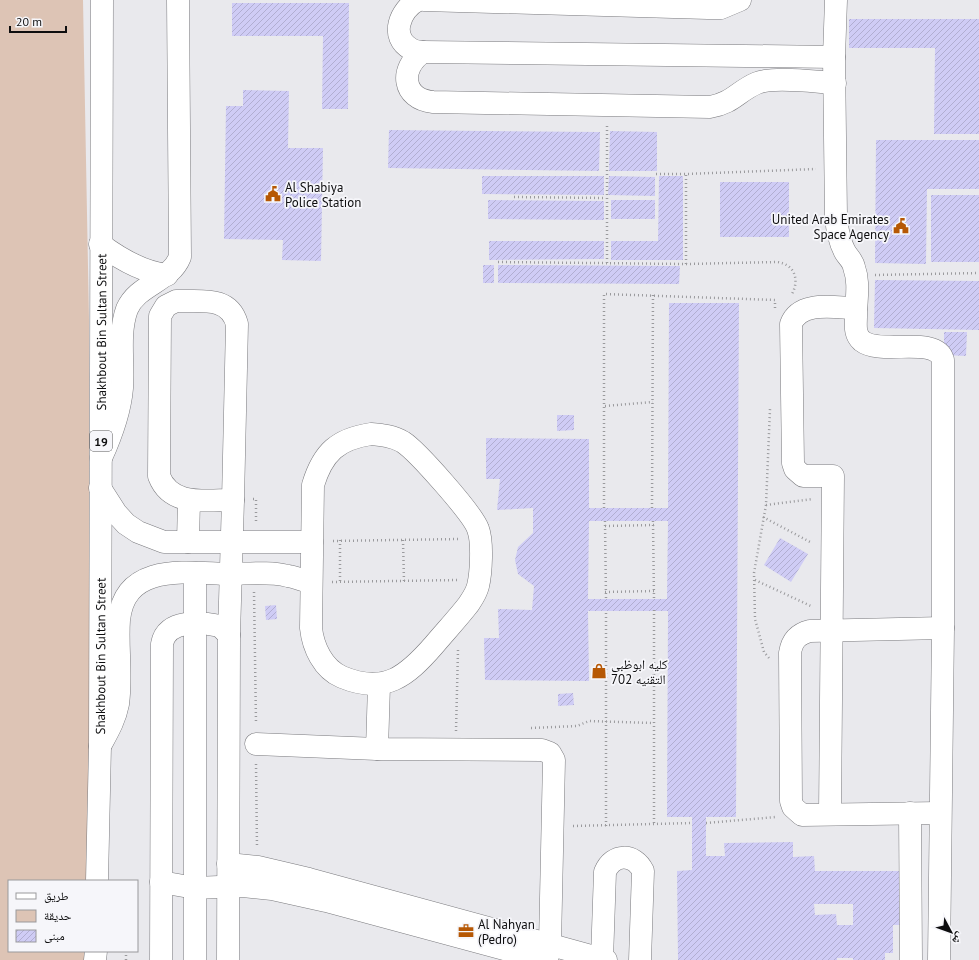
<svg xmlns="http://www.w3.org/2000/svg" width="979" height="960" font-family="'PT Sans','Noto Naskh Arabic',sans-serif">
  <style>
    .green { fill: #ddc4b5 }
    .building { fill: url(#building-hatch); fill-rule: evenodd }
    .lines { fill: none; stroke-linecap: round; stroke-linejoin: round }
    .minor-casing { stroke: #7a7a7e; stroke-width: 23 }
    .major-casing { stroke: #7a7a7e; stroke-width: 23 }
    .path { stroke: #9a9a9d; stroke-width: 2.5; stroke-dasharray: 1 3; stroke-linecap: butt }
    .minor { stroke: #fff; stroke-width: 22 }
    .major { stroke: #fff; stroke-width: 22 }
    .labels { text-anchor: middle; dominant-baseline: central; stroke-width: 3.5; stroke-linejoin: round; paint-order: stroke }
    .shield { fill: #f6f6fa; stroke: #545456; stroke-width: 1 }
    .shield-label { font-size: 12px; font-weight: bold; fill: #0e0e0f }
    .poi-label { font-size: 13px; fill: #0e0e0f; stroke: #f6f6fa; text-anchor: start }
    .street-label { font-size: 13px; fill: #0e0e0f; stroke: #f6f6fa }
  </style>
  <defs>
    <pattern id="building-hatch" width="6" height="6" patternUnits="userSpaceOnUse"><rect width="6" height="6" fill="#cfccf5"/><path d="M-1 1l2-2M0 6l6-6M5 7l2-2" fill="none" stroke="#b1aed1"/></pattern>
  </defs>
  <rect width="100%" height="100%" fill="#e9e9ed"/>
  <polygon class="green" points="0,0 83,0 89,320 89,881 9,881 9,951 89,951 89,960 0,960"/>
  <g class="building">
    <polygon points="232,3 349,3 348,109 322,109 323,36 232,36"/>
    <polygon points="849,19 979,19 979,134 934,134 935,48 849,48"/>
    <polygon points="243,90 289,91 288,148 323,148 321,261 282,260 283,240 224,239 226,106 243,106"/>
    <polygon points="389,130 600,132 599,171 388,168"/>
    <polygon points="610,131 657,132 657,171 609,171"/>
    <polygon points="876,140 979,140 979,189 927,189 926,264 875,263"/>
    <polygon points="482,176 604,176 604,195 482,194"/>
    <polygon points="609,176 655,177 655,196 608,195"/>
    <polygon points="659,176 683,176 683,260 611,260 611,241 658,241"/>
    <rect x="720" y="182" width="69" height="55"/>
    <rect x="931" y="195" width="48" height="67"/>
    <polygon points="488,200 604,201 604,220 488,219"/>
    <rect x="611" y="200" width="44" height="19"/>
    <polygon points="489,241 604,241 604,259 489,260"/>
    <rect x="483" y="265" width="11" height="18"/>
    <polygon points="498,265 680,266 679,284 498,283"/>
    <polygon points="875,280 979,281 979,330 874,328"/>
    <path d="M669,303H739L736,817H706V856H725L724,843L793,842V857L814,856L815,871H901V925H893V953H885V960H853V958H837V960H678L677,871L692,870V817H667L668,611H588L589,681L485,680L484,638H499L498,609L532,610L534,586L518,574L515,560L518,547L533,533V508L497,510L500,479H486V438L589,439V508H668ZM589,521H668L667,599H588ZM814,904H853V925H837L836,914L815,915Z"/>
    <polygon points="944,332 967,332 966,356 944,355"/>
    <polygon points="557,415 574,415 574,430 557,431"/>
    <polygon points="780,538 808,554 791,582 764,565"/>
    <polygon points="276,605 277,619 266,620 265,606"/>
    <polygon points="573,693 574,705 558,706 558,694"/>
  </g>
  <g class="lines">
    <defs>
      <g id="minor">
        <path d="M418,0C400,10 389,37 411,49C414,51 420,52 423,52L834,57"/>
        <polyline points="424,0 708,8 721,8 740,0"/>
        <path d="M836,0L834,57L836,217C837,229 839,241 845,252C848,257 853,261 854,267C860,284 856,299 856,316C856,325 854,334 862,341C881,356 936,335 943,360V628L939,960"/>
        <path d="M423,52C399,68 402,99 433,102L710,107C733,103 738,91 757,83C774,76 815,82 835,83"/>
        <path d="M100,244C120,259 142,272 167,275"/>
        <path d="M176,301C200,302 229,295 237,324L233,500C205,500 171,507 159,476L160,316L166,306Z"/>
        <path d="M371,434C382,435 393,436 403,442C417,451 473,514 478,529C483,542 481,574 478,586C476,594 472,599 468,605C457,619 445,632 434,645C407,676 385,695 342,677C323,669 313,647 311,628L313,485C323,452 338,439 371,434Z"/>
        <path d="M101,458C111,436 120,413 122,388C124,362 118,334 127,309C138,284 170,282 180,257L178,0"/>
        <polyline points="100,488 116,513 126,524 138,532 164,542 312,542"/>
        <polyline points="188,542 189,500"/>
        <polyline points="229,635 233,500"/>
        <polyline points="256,744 377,749 542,750 550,753 554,760 550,944 547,960"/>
        <path d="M100,746C107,733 115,720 118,704C122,676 117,648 119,620C125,562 187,573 227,574C247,574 269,571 288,576C296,577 303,581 311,582"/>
        <polyline points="377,749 379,685"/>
        <polyline points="910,813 911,960"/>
        <path d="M940,813L802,815L793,807L791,801L790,653C792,640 798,634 810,631L943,628"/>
        <path d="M830,814L833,476H803L795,469L793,463L791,324C800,300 835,308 856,308"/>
        <polyline points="228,864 258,867 309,879 606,960"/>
        <polyline points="161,882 195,888 243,886 272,889 326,901 545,960"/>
        <path d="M602,959L605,872C613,853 634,853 643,871L640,960"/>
        <path d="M161,960L162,644C166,619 200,622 220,626L229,635V642L228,960"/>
        <polyline points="195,960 195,573"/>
      </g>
      <g id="major">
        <path id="s1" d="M97,881L100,746L102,0"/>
        <polyline points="95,960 96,951"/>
      </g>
    </defs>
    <use href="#minor" class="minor-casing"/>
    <use href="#major" class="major-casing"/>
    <g class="path">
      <polyline points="607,126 607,263"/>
      <polyline points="656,174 686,174"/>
      <polyline points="514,197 606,198"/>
      <path d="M498,262L686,264L777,262C794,264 800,279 792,294"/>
      <polyline points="686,264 686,174 816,169"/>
      <polyline points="875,275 979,273"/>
      <polyline points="605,406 653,402"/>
      <polyline points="253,499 256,499 256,522"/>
      <polyline points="766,505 813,499"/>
      <polyline points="604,508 604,294 775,300 775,310"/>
      <polyline points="652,508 653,294"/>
      <polyline points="763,517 812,543"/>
      <polyline points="605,521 606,599"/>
      <polyline points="653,521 654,599"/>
      <polyline points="605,526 654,525"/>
      <polyline points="340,540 340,581"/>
      <polyline points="403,540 404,581"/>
      <polyline points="333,541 460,539"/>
      <polyline points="755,580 813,607"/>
      <polyline points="332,582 459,580"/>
      <polyline points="254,592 256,723"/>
      <polyline points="605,592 654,591"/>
      <polyline points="654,610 654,825"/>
      <polyline points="769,658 764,652 755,619 754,573 766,505 770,409"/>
      <polyline points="531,728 577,726 589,721 654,723"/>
      <polyline points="456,731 458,650"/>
      <polyline points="256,764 257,847"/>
      <polyline points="706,823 776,817"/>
      <polyline points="573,826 692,823"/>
      <polyline points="606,826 606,610"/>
      <polyline points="126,960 126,951"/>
    </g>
    <use href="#minor" class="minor"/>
    <use href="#major" class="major"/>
  </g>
  <defs>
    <symbol id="civic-bare" viewBox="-9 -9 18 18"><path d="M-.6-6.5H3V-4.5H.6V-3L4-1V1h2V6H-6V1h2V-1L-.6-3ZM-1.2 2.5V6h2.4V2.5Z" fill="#b65804" stroke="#f6f6fa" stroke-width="2.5" paint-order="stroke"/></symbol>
    <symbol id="shop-bare" viewBox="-9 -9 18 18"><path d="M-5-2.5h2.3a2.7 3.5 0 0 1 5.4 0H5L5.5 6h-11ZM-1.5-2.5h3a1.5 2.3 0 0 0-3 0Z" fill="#b65804" stroke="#f6f6fa" stroke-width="2.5" paint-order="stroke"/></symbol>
    <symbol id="office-bare" viewBox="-9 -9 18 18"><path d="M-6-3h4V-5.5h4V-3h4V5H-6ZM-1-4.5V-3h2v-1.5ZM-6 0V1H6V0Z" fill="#b65804" stroke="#f6f6fa" stroke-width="2.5" paint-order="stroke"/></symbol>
  </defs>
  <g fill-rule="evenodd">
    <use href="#civic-bare" x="262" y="183" width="22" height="22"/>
    <use href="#civic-bare" x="890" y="215" width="22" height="22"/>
    <use href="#shop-bare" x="588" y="660" width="22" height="22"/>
    <use href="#office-bare" x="455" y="920" width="22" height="22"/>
  </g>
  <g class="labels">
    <rect class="shield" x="90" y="431" width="22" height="20" rx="3"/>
    <g class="shield-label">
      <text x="101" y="441">19</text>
    </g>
    <g class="poi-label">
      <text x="285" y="187">Al Shabiya<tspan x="285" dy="15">Police Station</tspan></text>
      <text x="889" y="219" text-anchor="end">United Arab Emirates<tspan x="889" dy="15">Space Agency</tspan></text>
      <text x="611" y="664">كليه ابوظبي<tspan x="611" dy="15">التقنيه 702</tspan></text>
      <text x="478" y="924">Al Nahyan<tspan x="478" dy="15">(Pedro)</tspan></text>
    </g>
    <g class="street-label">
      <text stroke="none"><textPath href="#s1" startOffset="549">Shakhbout Bin Sultan Street</textPath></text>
      <text stroke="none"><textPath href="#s1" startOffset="225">Shakhbout Bin Sultan Street</textPath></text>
    </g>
  </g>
  <rect x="8" y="880" width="130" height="72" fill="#f6f6fa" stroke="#99999c"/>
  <rect x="16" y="893" width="20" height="6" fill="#ffffff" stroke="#99999c"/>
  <text x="44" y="900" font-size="12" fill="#0e0e0f">طريق</text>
  <rect x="16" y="910" width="20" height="12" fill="#ddc4b5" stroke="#99999c"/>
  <text x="44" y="920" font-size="12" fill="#0e0e0f">حديقة</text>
  <rect x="16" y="930" width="20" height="12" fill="url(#building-hatch)" stroke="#99999c"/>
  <text x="44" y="940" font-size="12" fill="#0e0e0f">مبنى</text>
  <g transform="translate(951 932) rotate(131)" stroke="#f6f6fa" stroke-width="3" paint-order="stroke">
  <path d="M0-3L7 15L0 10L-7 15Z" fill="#0e0e0f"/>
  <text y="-6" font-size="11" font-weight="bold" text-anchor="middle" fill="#0e0e0f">ش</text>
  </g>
  <path d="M10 26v6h56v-6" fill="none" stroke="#0e0e0f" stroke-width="2"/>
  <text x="16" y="26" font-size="12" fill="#0e0e0f" stroke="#f6f6fa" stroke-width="3" paint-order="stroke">20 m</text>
</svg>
